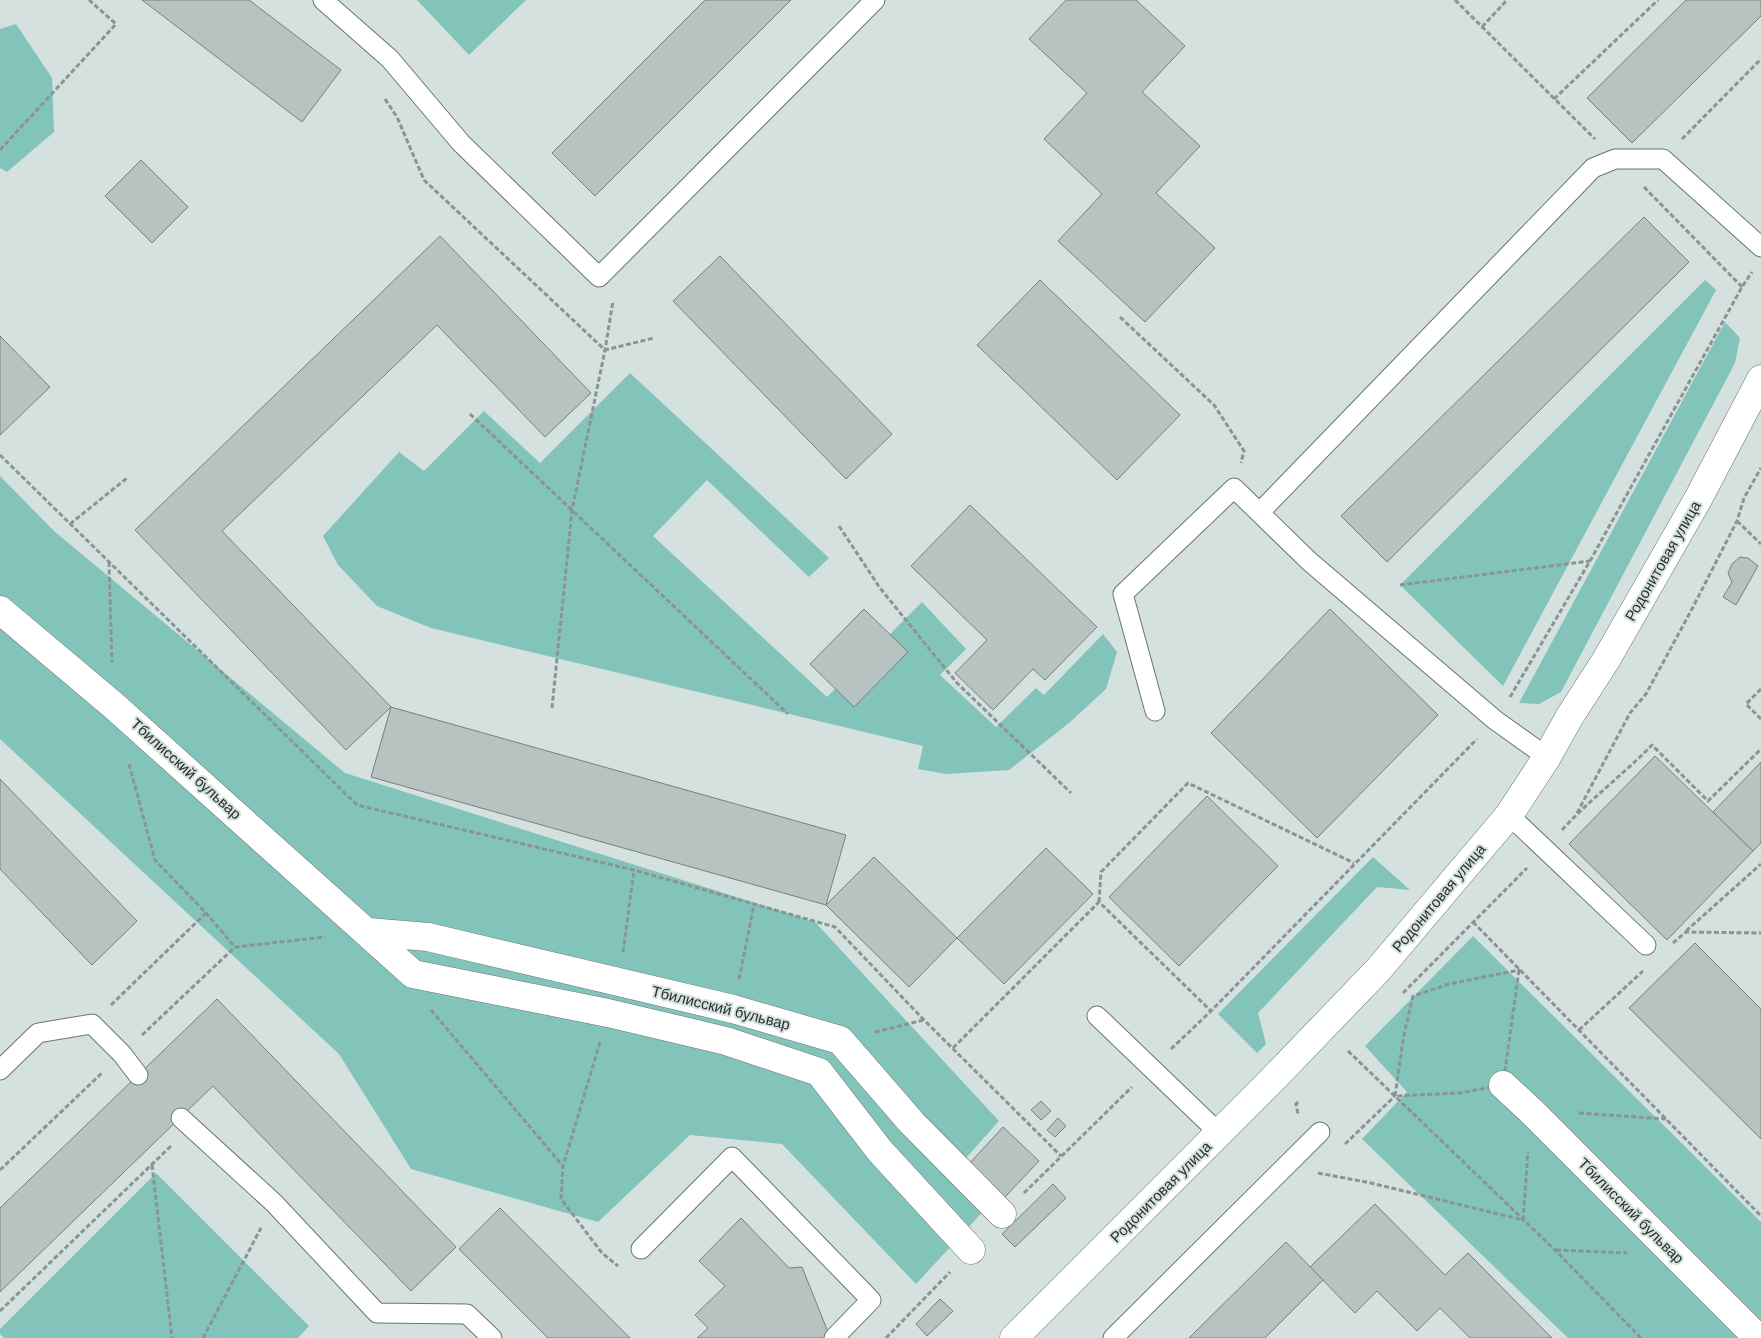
<svg xmlns="http://www.w3.org/2000/svg" width="1761" height="1338" font-family="'DM Sans',sans-serif">
  <style>
    .green { fill: #82c4ba }
    .building { fill: #b6c3c1; stroke: #75817f }
    .lines { fill: none; stroke-linecap: round; stroke-linejoin: round }
    .lane-casing { stroke: #697573; stroke-width: 21 }
    .street-casing { stroke: #697573; stroke-width: 29 }
    .secondary-casing { stroke: #697573; stroke-width: 29 }
    .path { stroke: #8a9493; stroke-width: 3; stroke-dasharray: 5 2.5; stroke-linecap: butt }
    .lane { stroke: #fff; stroke-width: 19 }
    .street { stroke: #fff; stroke-width: 28 }
    .secondary { stroke: #fff; stroke-width: 28 }
    .labels { text-anchor: middle; dominant-baseline: central; stroke-width: 4; stroke-linejoin: round; paint-order: stroke }
    .street-label { font-size: 15px; fill: #292f2e; stroke: #d4e1df }
  </style>
  <rect width="100%" height="100%" fill="#d4e1df"/>
  <g class="green">
    <polygon points="417,0 526,0 469,55"/>
    <polygon points="16,24 52,78 54,132 7,172 0,168 0,29"/>
    <polygon points="1705,280 1716,290 1503,686 1400,585"/>
    <polygon points="1725,322 1740,338 1735,363 1561,692 1539,704 1519,703"/>
    <polygon points="630,373 829,558 809,577 707,480 653,536 827,697 922,602 966,649 940,675 996,727 1036,688 1044,695 1103,634 1117,652 1106,689 1069,723 1009,770 946,774 918,769 923,746 431,628 377,606 338,565 323,536 399,452 424,471 484,411 540,463"/>
    <polygon points="0,476 54,531 345,773 815,922 999,1121 965,1159 1000,1193 916,1284 782,1144 690,1135 598,1222 411,1169 339,1054 0,739"/>
    <polygon points="1373,857 1410,890 1377,887 1258,1013 1266,1044 1257,1053 1218,1014"/>
    <polygon points="1473,936 1761,1222 1761,1338 1568,1338 1362,1139 1407,1092 1365,1046"/>
    <polygon points="156,1173 309,1326 298,1338 4,1338 0,1334 0,1329"/>
  </g>
  <g class="building">
    <polygon points="142,0 249,0 341,70 302,122"/>
    <polygon points="705,0 791,0 595,196 552,153"/>
    <polygon points="1066,0 1136,0 1185,46 1142,92 1200,146 1156,193 1215,248 1145,322 1058,241 1102,194 1044,139 1087,93 1029,39"/>
    <polygon points="1686,0 1761,0 1761,16 1632,143 1587,98"/>
    <polygon points="141,160 188,207 152,243 105,196"/>
    <polygon points="1644,217 1689,262 1387,562 1341,516"/>
    <polygon points="440,236 591,393 545,437 437,325 222,531 391,707 346,750 135,530"/>
    <polygon points="720,256 892,434 846,479 673,301"/>
    <polygon points="1040,280 1180,415 1117,480 977,345"/>
    <polygon points="0,336 50,387 0,435"/>
    <polygon points="970,505 1097,627 1045,680 1033,669 993,710 955,673 987,640 911,566"/>
    <polygon points="1740,557 1748,558 1758,566 1736,605 1723,597 1732,582 1728,573 1732,564"/>
    <polygon points="864,609 908,652 854,707 810,664"/>
    <polygon points="1330,609 1438,715 1317,838 1211,733"/>
    <polygon points="391,707 846,835 826,905 371,777"/>
    <polygon points="1655,756 1753,851 1667,940 1569,844"/>
    <polygon points="1761,762 1761,843 1753,851 1713,812"/>
    <polygon points="0,779 137,921 92,965 0,869"/>
    <polygon points="1207,796 1278,866 1179,966 1109,897"/>
    <polygon points="1046,848 1093,894 1004,984 957,938"/>
    <polygon points="874,857 957,938 909,987 826,905"/>
    <polygon points="1695,943 1761,1009 1761,1139 1629,1008"/>
    <polygon points="217,999 456,1247 411,1291 213,1086 0,1292 0,1208"/>
    <polygon points="1041,1101 1051,1111 1041,1120 1031,1110"/>
    <polygon points="1058,1118 1066,1126 1055,1137 1047,1130"/>
    <polygon points="1003,1127 1039,1161 1005,1197 969,1164"/>
    <polygon points="1053,1184 1066,1198 1015,1247 1002,1234"/>
    <polygon points="1375,1204 1445,1275 1468,1253 1552,1338 1470,1338 1440,1308 1417,1331 1377,1291 1355,1313 1310,1267"/>
    <polygon points="500,1208 630,1338 548,1338 459,1249"/>
    <polygon points="741,1218 789,1268 802,1267 830,1337 826,1338 697,1338 708,1328 695,1315 725,1286 699,1261"/>
    <polygon points="1286,1242 1323,1280 1265,1338 1189,1338"/>
    <polygon points="940,1299 953,1311 927,1336 916,1324"/>
  </g>
  <g class="lines">
    <defs>
      <g id="lane">
        <polyline points="323,0 390,59 461,143 599,277 875,0"/>
        <polyline points="1260,512 1593,168 1615,159 1663,159 1761,247"/>
        <polyline points="1155,711 1123,594 1234,488 1309,561 1495,720 1547,757"/>
        <polyline points="1509,815 1646,945"/>
        <polyline points="1097,1016 1219,1133"/>
        <polyline points="0,1070 38,1033 92,1024 122,1054 138,1075"/>
        <polyline points="181,1118 274,1203 377,1313 467,1314 492,1338"/>
        <polyline points="641,1249 732,1157 871,1300 834,1338"/>
        <polyline points="1113,1338 1320,1132"/>
      </g>
      <g id="street">
        <polyline points="0,610 113,705 413,974 608,1013 726,1041 819,1072 880,1151 971,1250"/>
        <polyline points="368,932 428,937 733,1009 840,1040 912,1123 1002,1214"/>
        <polyline points="1503,1085 1530,1110 1758,1338"/>
      </g>
      <polyline id="secondary" points="1014,1338 1272,1080 1378,970 1509,815 1547,757 1570,716 1606,660 1698,499 1761,379"/>
    </defs>
    <use href="#lane" class="lane-casing"/>
    <use href="#street" class="street-casing"/>
    <use href="#secondary" class="secondary-casing"/>
    <g class="path">
      <polyline points="1455,0 1595,139"/>
      <polyline points="1482,27 1507,0"/>
      <polyline points="385,99 397,117 424,180 605,350 654,338"/>
      <polyline points="1554,99 1658,0"/>
      <polyline points="1682,139 1761,59"/>
      <polyline points="0,150 116,24 89,0"/>
      <polyline points="1644,187 1742,287"/>
      <polyline points="1120,317 1214,405 1244,451 1241,463"/>
      <polyline points="470,414 788,714"/>
      <polyline points="0,455 357,805 634,870 835,927 924,1020 1061,1156"/>
      <polyline points="1737,521 1761,544"/>
      <polyline points="70,524 127,478"/>
      <polyline points="839,526 880,588 957,683 1071,793"/>
      <polyline points="109,562 112,662"/>
      <polyline points="1400,585 1590,561"/>
      <polyline points="1761,689 1746,704 1761,719"/>
      <polyline points="1510,697 1590,561 1742,287 1752,272"/>
      <polyline points="552,708 572,510 605,350 613,301"/>
      <polyline points="129,764 155,860 206,913 235,947 325,937"/>
      <polyline points="1577,813 1630,713 1646,694 1692,609 1737,521 1744,498 1761,468"/>
      <path d="M1562,830C1590,799 1623,775 1652,745L1708,801L1761,749"/>
      <polyline points="1099,902 1101,872 1188,783 1354,863"/>
      <polyline points="1473,922 1761,1216"/>
      <polyline points="1686,931 1761,864"/>
      <polyline points="1673,943 1686,932 1761,933"/>
      <polyline points="623,952 634,870"/>
      <polygon points="1519,970 1503,1085 1460,1093 1395,1096 1404,1034 1413,996 1449,984"/>
      <polyline points="739,979 754,905"/>
      <polyline points="1403,993 1527,868"/>
      <polyline points="111,1005 206,913"/>
      <polyline points="431,1010 563,1166"/>
      <polyline points="1579,1030 1643,971"/>
      <polyline points="875,1032 924,1020"/>
      <polyline points="142,1035 235,947"/>
      <polyline points="600,1042 563,1166 561,1199 602,1253 618,1266"/>
      <polyline points="953,1048 1099,902 1211,1011"/>
      <polyline points="1171,1049 1211,1011 1477,739"/>
      <polyline points="1348,1051 1555,1250 1641,1338"/>
      <polyline points="1298,1102 1296,1104 1298,1114"/>
      <polyline points="1579,1113 1666,1119"/>
      <polyline points="1345,1144 1395,1096"/>
      <polyline points="152,1165 172,1338"/>
      <polyline points="0,1170 103,1072"/>
      <polyline points="1318,1173 1371,1183 1523,1220 1528,1152"/>
      <polyline points="1024,1193 1132,1087"/>
      <polyline points="1556,1250 1627,1253"/>
      <polyline points="0,1311 172,1145"/>
      <polyline points="203,1338 261,1228"/>
      <polyline points="886,1338 950,1272"/>
    </g>
    <use href="#lane" class="lane"/>
    <use href="#street" class="street"/>
    <use href="#secondary" class="secondary"/>
  </g>
  <g class="labels">
    <g class="street-label">
      <text transform="translate(1663 561) rotate(-60)">Родонитовая улица</text>
      <text transform="translate(186 769) rotate(42)">Тбилисский бульвар</text>
      <text transform="translate(1439 898) rotate(-50)">Родонитовая улица</text>
      <text transform="translate(721 1008) rotate(14)">Тбилисский бульвар</text>
      <text transform="translate(1161 1192) rotate(-45)">Родонитовая улица</text>
      <text transform="translate(1631 1211) rotate(45)">Тбилисский бульвар</text>
    </g>
  </g>
</svg>
